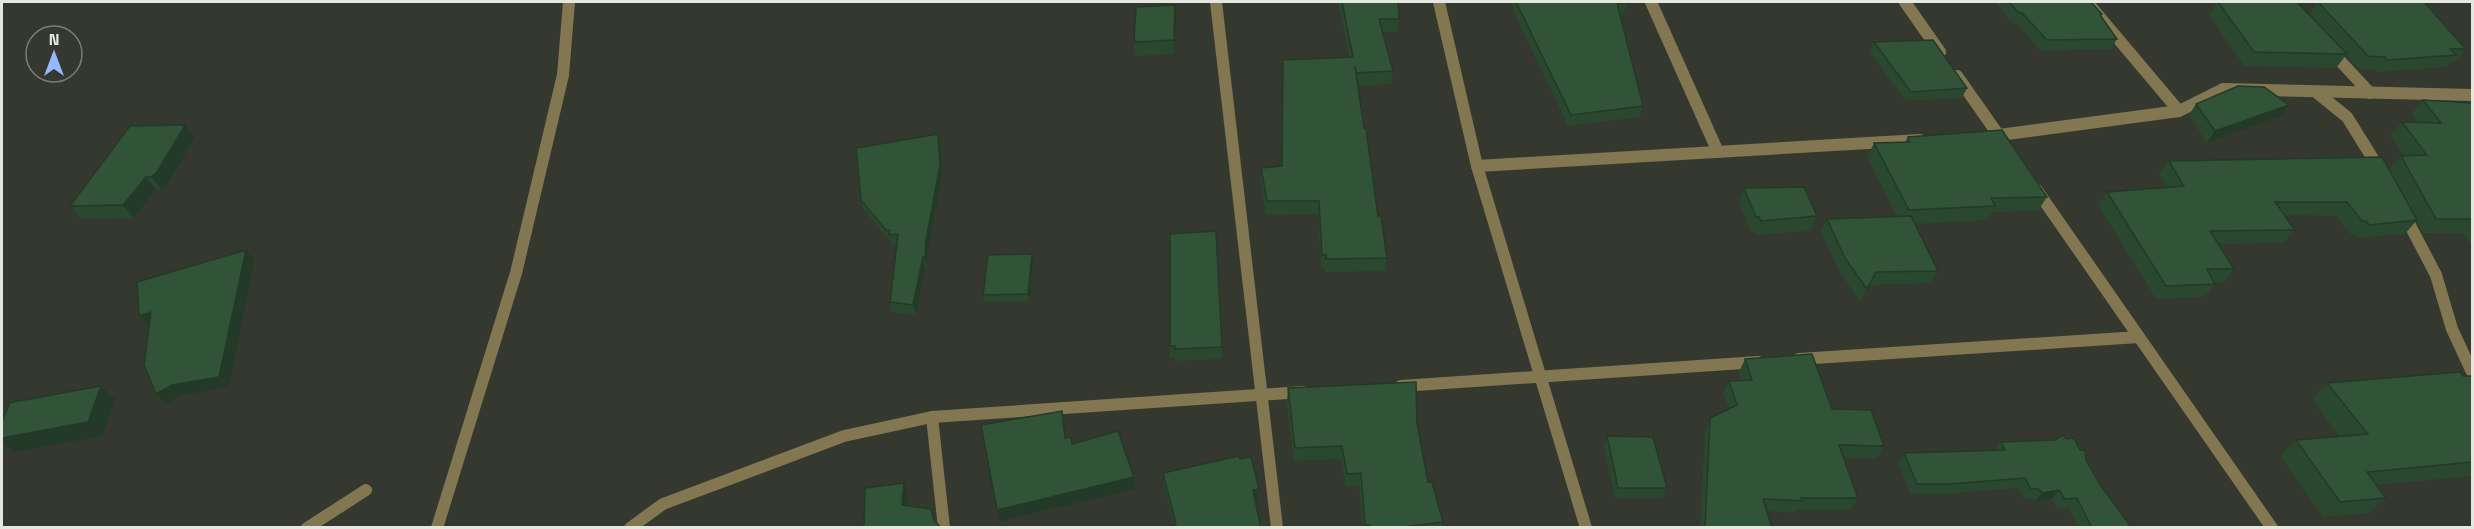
<svg xmlns="http://www.w3.org/2000/svg" width="2474" height="529" font-family="'Space Grotesk',sans-serif">
  <style>
    .lines { fill: none; stroke-linecap: round; stroke-linejoin: round }
    .street { stroke: #837752; stroke-width: 12 }
    .wall { fill: #2a4730 }
    .shaded-wall { fill: #223a27 }
    .building { fill: #315338; stroke: #223a27; stroke-width: 1.5 }
  </style>
  <rect width="100%" height="100%" fill="#35382f"/>
  <g class="lines">
    <g class="street">
      <polyline points="1216,2 1277,528"/>
      <polyline points="1439,2 1477,166 1586,528"/>
      <polyline points="1651,2 1718,152"/>
      <polyline points="1905,2 1940,52"/>
      <polyline points="2087,2 2179,111"/>
      <polyline points="2330,50 2370,93"/>
      <polyline points="1957,76 2002,140"/>
      <polyline points="2316,92 2347,117 2380,170"/>
      <polyline points="1992,136 2179,111 2223,89 2472,95"/>
      <polyline points="1477,166 1920,140"/>
      <polyline points="2036,189 2272,528"/>
      <polyline points="2404,214 2436,275 2452,329 2472,372"/>
      <polyline points="1799,359 2139,337"/>
      <polyline points="1401,386 1758,362"/>
      <polyline points="932,417 944,528"/>
      <polyline points="307,528 366,490"/>
      <polyline points="437,528 516,273 563,75 569,2"/>
      <polyline points="630,528 663,504 844,436 932,417 1303,392"/>
    </g>
  </g>
  <g class="wall">
    <polygon points="1338,2 1398,2 1399,19 1398,32 1382,32 1393,71 1392,84 1358,86 1378,216 1387,258 1385,271 1325,272 1325,268 1321,268 1318,214 1266,215 1261,181 1261,168 1282,166 1350,58"/>
    <polygon points="1511,2 1626,2 1627,3 1624,14 1620,14 1643,106 1640,117 1568,126 1515,15"/>
    <polygon points="1995,2 2091,2 2102,14 2101,16 2117,39 2111,49 2041,51 2017,24 2012,23"/>
    <polygon points="2217,2 2297,2 2309,14 2318,2 2466,49 2455,61 2451,61 2446,67 2378,72 2375,69 2359,69 2346,55 2336,68 2244,66 2209,15"/>
    <polygon points="1175,5 1176,19 1174,54 1137,56 1135,54 1134,39"/>
    <polygon points="1874,42 1967,88 1962,98 1906,101 1870,52"/>
    <polygon points="2423,100 2472,103 2472,246 2462,233 2423,233 2416,221 2405,234 2357,238 2354,234 2350,234 2336,216 2285,215 2295,230 2284,243 2218,244 2234,269 2224,282 2214,282 2215,284 2204,297 2156,299 2098,205 2107,192 2167,187 2159,174 2169,161 2389,170 2401,156 2405,156 2390,136 2402,122 2418,123 2411,114"/>
    <polygon points="2196,104 2280,116 2207,143 2189,115"/>
    <polygon points="938,134 940,144 942,176 928,250 927,267 925,267 916,315 892,312 890,302 897,245 892,245 890,240 889,240 864,210 861,200"/>
    <polygon points="1908,137 2047,197 2038,211 1992,212 1987,220 1915,224 1938,271 1930,283 1870,285 1860,302 1839,271 1821,231 1827,219 1897,216 1867,157 1874,143 1905,142"/>
    <polygon points="195,138 167,185 161,189 156,189 134,218 81,219 70,206"/>
    <polygon points="1744,188 1817,216 1810,231 1755,235 1754,231 1750,231 1739,202"/>
    <polygon points="1032,254 1033,261 1029,301 985,302 983,295"/>
    <polygon points="1170,346 1222,347 1222,359 1175,361 1175,357 1170,358"/>
    <polygon points="1745,359 1832,409 1884,446 1877,458 1844,458 1858,498 1850,510 1797,510 1795,513 1767,511 1772,528 1700,528 1705,431 1710,418 1729,409 1723,393 1729,381 1742,380 1739,372"/>
    <polygon points="2463,376 2472,376 2472,476 2377,485 2386,498 2369,513 2323,517 2280,456 2296,440 2340,437 2312,399 2327,383"/>
    <polygon points="1288,388 1417,423 1428,482 1443,522 1441,528 1363,528 1359,486 1346,487 1341,459 1294,461 1287,402"/>
    <polygon points="1607,436 1667,488 1662,498 1615,498 1604,447"/>
    <polygon points="2066,439 2086,460 2101,486 2132,528 2079,528 2069,508 2057,509 2051,499 2034,503 2031,498 2024,499 2018,488 1943,494 1910,494 1898,462 1904,453 1995,450 2001,442"/>
    <polygon points="1240,459 1259,489 1258,501 1174,525 1164,484 1163,473"/>
  </g>
  <g class="shaded-wall">
    <polygon points="1175,5 1176,19 1174,54 1174,40"/>
    <polygon points="2289,105 2280,116 2207,143 2215,131"/>
    <polygon points="185,125 195,138 167,185 161,189 151,177"/>
    <polygon points="938,134 940,144 942,176 928,250 927,267 925,257 926,240"/>
    <polygon points="146,177 156,189 134,218 123,205"/>
    <polygon points="246,250 254,260 229,387 181,395 166,404 156,394"/>
    <polygon points="1032,254 1033,261 1029,301 1028,294"/>
    <polygon points="923,257 925,267 916,315 913,305"/>
    <polygon points="151,312 149,327 139,316"/>
    <polygon points="101,386 115,399 102,436 13,452 2,442 2,437"/>
    <polygon points="1134,477 1135,489 1000,521 997,510"/>
    <polygon points="904,483 908,494 906,517 902,505"/>
    <polygon points="1259,489 1258,501 1253,502 1253,490"/>
    <polygon points="2059,490 2051,499 2034,503 2042,493"/>
  </g>
  <g class="building">
    <polygon points="1342,2 1398,2 1399,19 1379,19 1393,71 1356,73 1355,66 1364,128 1366,128 1378,216 1381,216 1387,258 1326,259 1326,255 1322,255 1319,201 1267,201 1261,168 1282,166 1283,60 1353,57"/>
    <polygon points="1516,2 1626,2 1627,3 1617,3 1643,106 1571,115"/>
    <polygon points="2009,2 2091,2 2102,14 2100,15 2117,39 2047,40 2022,13 2018,12"/>
    <polygon points="2218,2 2297,2 2347,54 2254,52"/>
    <polygon points="2318,2 2424,2 2466,49 2450,49 2456,55 2387,60 2385,57 2368,56"/>
    <polygon points="1175,5 1174,40 1136,42 1134,39 1136,7"/>
    <polygon points="1933,40 1967,88 1911,92 1874,42"/>
    <polygon points="2238,86 2264,87 2289,105 2215,131 2196,104"/>
    <polygon points="2423,100 2472,103 2472,219 2436,219 2401,156 2427,155 2402,122 2441,123"/>
    <polygon points="185,125 157,172 151,177 146,177 123,205 70,206 130,126"/>
    <polygon points="2002,130 2047,197 1991,198 1995,206 1909,210 1874,143 1910,142 1908,137"/>
    <polygon points="938,134 940,165 926,240 925,257 923,257 913,305 890,302 898,234 889,235 890,230 886,230 861,200 856,148"/>
    <polygon points="2382,157 2417,220 2369,225 2366,221 2362,221 2347,202 2275,202 2295,230 2210,231 2234,269 2207,269 2215,284 2166,286 2107,192 2184,186 2169,161"/>
    <polygon points="1804,187 1817,216 1761,221 1759,217 1756,217 1744,188"/>
    <polygon points="1911,216 1938,271 1876,272 1867,289 1845,258 1827,219"/>
    <polygon points="1216,231 1222,347 1175,349 1175,346 1170,346 1170,234"/>
    <polygon points="246,250 219,377 172,385 156,394 144,365 151,312 139,316 137,282"/>
    <polygon points="1032,254 1028,294 983,295 988,255"/>
    <polygon points="1812,354 1832,409 1871,410 1884,446 1839,445 1858,498 1801,498 1802,501 1763,499 1772,528 1705,528 1710,418 1737,405 1729,381 1752,380 1745,359"/>
    <polygon points="2460,372 2463,376 2472,376 2472,462 2367,472 2386,498 2340,502 2296,440 2368,434 2327,383"/>
    <polygon points="1416,382 1417,423 1428,482 1432,482 1443,522 1394,528 1370,528 1370,525 1365,525 1361,473 1347,474 1342,446 1295,448 1288,388"/>
    <polygon points="101,386 88,422 2,438 2,421 10,403 13,402"/>
    <polygon points="1062,411 1065,438 1071,437 1072,444 1118,431 1134,477 997,510 981,425"/>
    <polygon points="2063,435 2066,439 2074,438 2080,450 2085,450 2086,460 2101,486 2132,528 2092,528 2077,498 2065,499 2059,490 2042,493 2038,489 2031,489 2025,478 1950,484 1917,484 1904,453 2005,450 2001,442 2055,440"/>
    <polygon points="1607,436 1653,437 1667,488 1618,488"/>
    <polygon points="1239,456 1240,459 1251,457 1259,489 1253,490 1261,528 1166,528 1176,524 1163,473"/>
    <polygon points="904,483 902,505 931,509 934,521 939,525 939,528 864,528 865,488"/>
  </g>
  <rect width="2474" height="529" fill="none" stroke="#e5e7e1" stroke-width="6"/>
  <g transform="translate(54 54)"><circle r="28" fill="#35382f" stroke="#7b7e76" stroke-width="1.5"/>
  <path d="M0-4.5L10 22L0 15L-10 22Z" fill="#94b7fd"/>
  <text y="-9" font-size="16" font-weight="bold" text-anchor="middle" fill="#e5e7e1">N</text>
  </g>
</svg>
